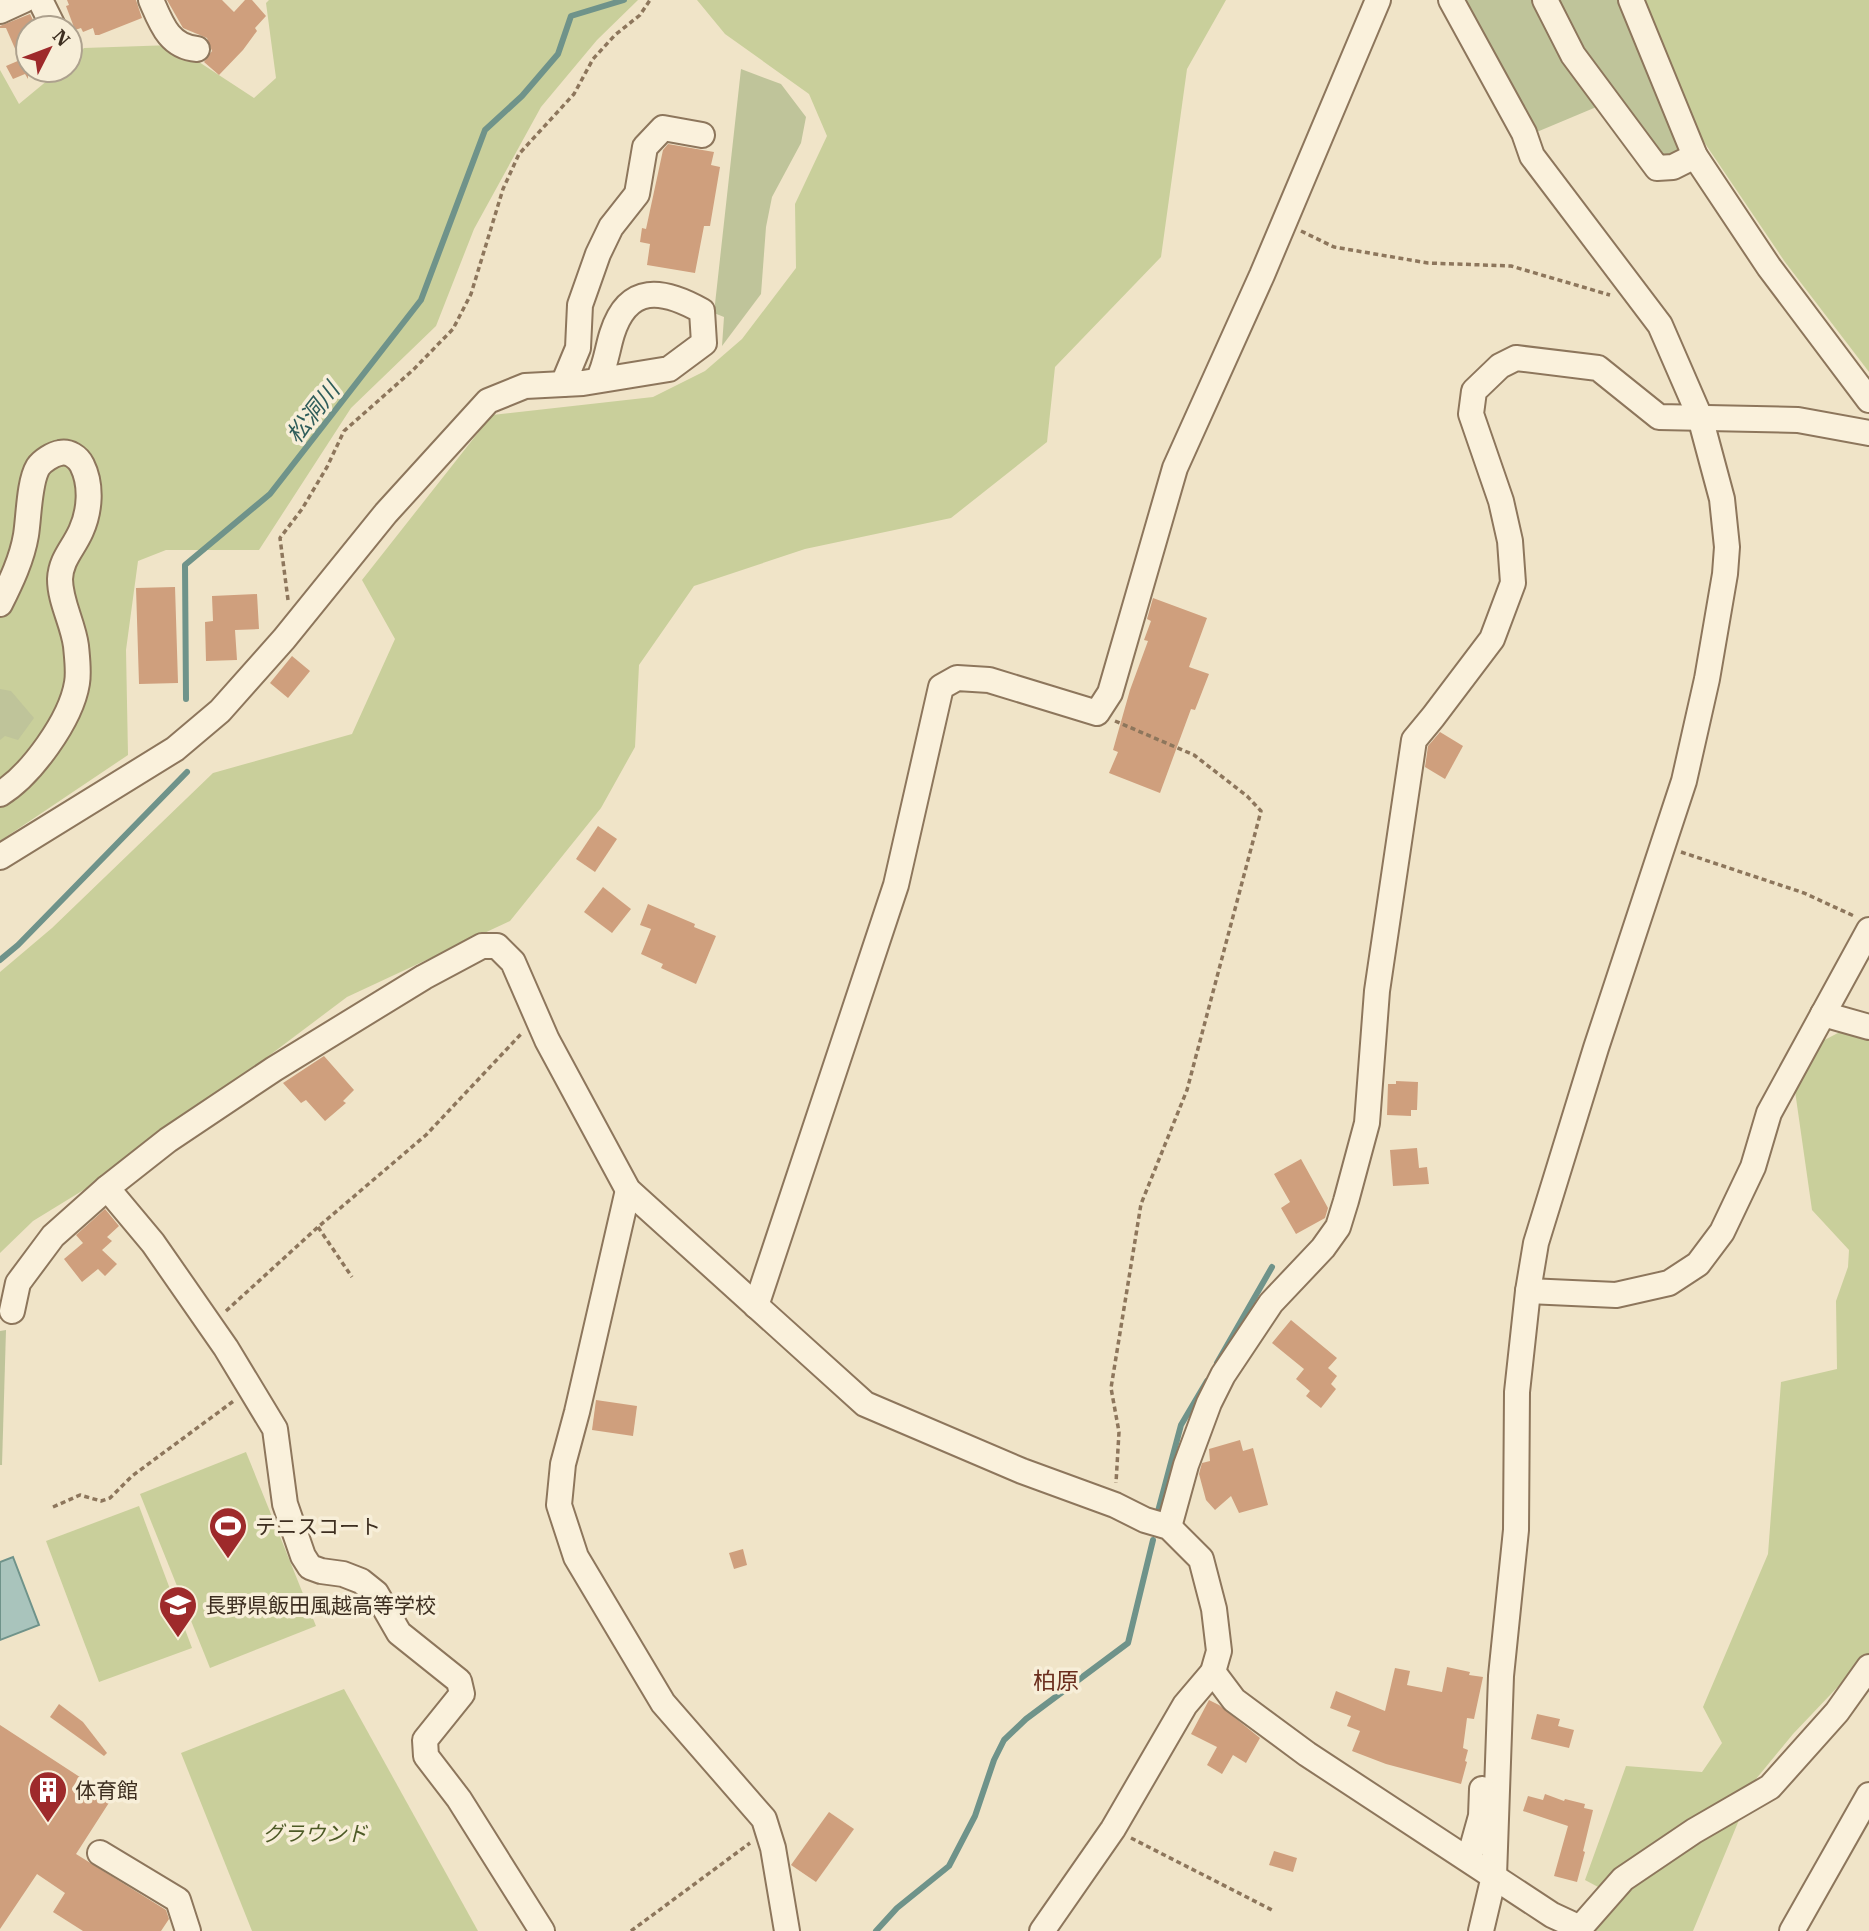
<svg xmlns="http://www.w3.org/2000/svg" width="1869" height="1931" font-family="'IBM Plex Serif','Noto Sans JP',serif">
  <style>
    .green { fill: #c9cf9b }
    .cemetery { fill: #bfc49a }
    .water { fill: #a9c4bc; stroke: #6f938a; stroke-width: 2 }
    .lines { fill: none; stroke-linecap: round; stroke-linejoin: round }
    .stream { stroke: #6f938a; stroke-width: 6 }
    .building { fill: #cf9f7d }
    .minor-casing { stroke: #8d765c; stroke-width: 28 }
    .path { stroke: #8d765c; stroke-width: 3.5; stroke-dasharray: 5 3.5; stroke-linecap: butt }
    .minor { stroke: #faf1dc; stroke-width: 24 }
    .labels { text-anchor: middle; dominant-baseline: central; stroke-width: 7; stroke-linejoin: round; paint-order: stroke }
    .poi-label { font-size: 21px; fill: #3d2e20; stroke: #f7eed8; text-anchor: start }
    .park-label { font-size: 21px; font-style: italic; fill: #4d5a26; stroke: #f7eed8 }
    .water-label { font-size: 23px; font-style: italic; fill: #2f5d5a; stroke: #f7eed8 }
    .neighbourhood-label { font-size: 23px; fill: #6b2e1e; stroke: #f7eed8 }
  </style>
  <rect width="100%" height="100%" fill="#f0e4c8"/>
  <g class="green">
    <polygon points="269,0 638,0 597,40 541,107 474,229 436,326 351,408 259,550 166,550 138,561 126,650 128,755 0,841 0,70 19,104 60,70 70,70 70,61 84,48 173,45 254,98 276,78 266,3"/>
    <polygon points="697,0 1226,0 1187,69 1161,257 1055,367 1047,442 951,518 805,549 694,586 639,665 635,747 601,808 510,921 347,997 121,1167 33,1221 0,1253 0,972 52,928 213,773 352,734 395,639 362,580 492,415 653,397 705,371 742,339 796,268 795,204 827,136 809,94 725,34"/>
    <polygon points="1639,0 1869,0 1869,372 1785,262 1702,139"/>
    <polygon points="1869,1023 1869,1654 1793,1734 1756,1779 1693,1931 1595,1931 1615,1896 1585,1880 1626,1766 1702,1772 1722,1743 1703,1707 1768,1554 1781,1382 1837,1369 1836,1301 1848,1267 1849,1250 1812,1210 1794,1084 1815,1045 1855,1024"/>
    <polygon points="246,1452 316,1626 210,1668 140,1494"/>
    <polygon points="139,1506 192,1648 99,1682 46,1541"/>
    <polygon points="344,1689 478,1931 252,1931 181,1753"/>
  </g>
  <g class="cemetery">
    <polygon points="1458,0 1621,0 1684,147 1664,161 1613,100 1532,134"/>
    <polygon points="741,69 781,84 806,117 801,143 772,197 766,227 761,294 722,346 724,317 714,313"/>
    <polygon points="0,689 11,691 34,718 18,740 5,736 0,740"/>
    <polygon points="6,1330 2,1465 0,1465 0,1331"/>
  </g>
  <polygon class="water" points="13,1557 39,1625 0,1640 0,1562"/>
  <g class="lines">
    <g class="stream">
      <polyline points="186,699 185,565 270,494 421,300 485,130 522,96 558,54 571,16 624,0"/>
      <polyline points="0,960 18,945 187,772"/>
      <polyline points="1217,1363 1272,1267"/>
      <polyline points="1157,1515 1181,1425 1207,1381"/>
      <polyline points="876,1931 897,1908 949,1866 975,1816 994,1760 1004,1740 1026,1719 1128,1643 1153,1540"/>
    </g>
  </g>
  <g class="building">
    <polygon points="67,0 136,0 142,18 99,35 95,35 93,28 83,32 81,28 75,30 66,6 69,5"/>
    <polygon points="167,0 222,0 234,12 245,0 252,0 266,16 255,28 257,31 243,50 219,75 204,62 212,51 207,38 183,28"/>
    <polygon points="30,14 37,28 28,28 28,79 25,74 13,79 6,66 20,60 6,28 0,28 0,26"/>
    <polygon points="668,144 714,152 711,165 720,167 710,226 704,226 695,273 647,265 650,244 640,242 642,228 646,229 663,150"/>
    <polygon points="175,587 178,683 139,684 136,588"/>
    <polygon points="257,594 259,629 235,630 237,660 206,661 205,622 213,621 212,596"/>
    <polygon points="1153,598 1207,618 1189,667 1209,674 1195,710 1191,709 1160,793 1109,773 1118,752 1113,750 1130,690 1148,641 1144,640 1151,621 1147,619"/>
    <polygon points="292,656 310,671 288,698 270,683"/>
    <polygon points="1440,732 1463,746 1445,779 1425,767 1428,746"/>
    <polygon points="598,826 617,839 595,872 576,859"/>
    <polygon points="603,887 631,909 612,933 584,912"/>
    <polygon points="648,904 695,924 694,927 716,936 696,984 661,968 663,964 641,954 651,929 640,925"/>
    <polygon points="324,1056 354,1090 343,1101 346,1103 325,1121 306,1100 301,1103 283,1083"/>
    <polygon points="1396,1081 1418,1082 1417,1110 1411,1110 1411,1116 1387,1115 1388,1084 1396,1084"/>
    <polygon points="1417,1148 1419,1168 1427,1167 1429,1184 1393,1186 1390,1150"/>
    <polygon points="1301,1159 1328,1208 1325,1218 1296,1234 1281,1208 1290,1202 1274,1174"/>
    <polygon points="105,1209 119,1226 107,1237 112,1241 102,1250 117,1264 105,1276 98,1269 82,1282 64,1259 83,1243 76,1235"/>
    <polygon points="1291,1320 1337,1358 1328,1368 1337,1376 1331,1384 1336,1389 1321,1408 1306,1396 1310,1391 1296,1379 1304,1369 1272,1343"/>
    <polygon points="596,1400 637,1406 633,1436 592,1430"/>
    <polygon points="1240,1440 1243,1451 1253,1448 1268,1505 1239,1513 1231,1496 1215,1510 1206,1500 1199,1474 1200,1470 1202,1463 1210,1461 1209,1449"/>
    <polygon points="743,1549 747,1565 734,1569 729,1553"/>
    <polygon points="1447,1667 1470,1672 1469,1675 1483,1677 1474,1719 1467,1718 1463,1748 1468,1750 1465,1761 1467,1762 1461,1784 1386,1764 1352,1751 1360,1731 1347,1726 1351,1716 1330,1708 1336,1691 1385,1711 1395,1668 1410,1671 1407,1685 1442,1692"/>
    <polygon points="1209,1700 1219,1705 1260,1738 1246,1763 1233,1755 1222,1774 1207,1765 1217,1747 1191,1734"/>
    <polygon points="59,1704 83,1722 107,1753 104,1756 50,1717"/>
    <polygon points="1537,1714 1560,1719 1558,1726 1574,1730 1569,1748 1531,1739"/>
    <polygon points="0,1725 112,1798 76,1854 166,1910 169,1919 161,1931 83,1931 53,1912 65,1893 37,1874 0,1929"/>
    <polygon points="1545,1794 1564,1801 1565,1799 1585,1804 1584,1808 1593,1810 1583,1851 1585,1852 1577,1882 1554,1876 1568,1826 1523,1811 1528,1796 1543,1800"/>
    <polygon points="829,1812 854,1829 816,1882 791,1865"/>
    <polygon points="1274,1851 1297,1858 1293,1872 1269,1865"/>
  </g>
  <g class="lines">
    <defs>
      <g id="minor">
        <polyline points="40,0 54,28"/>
        <path d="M151,0C161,23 169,47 197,49"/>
        <polyline points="1451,0 1524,133 1532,156 1660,325 1700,417 1722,499 1727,547 1725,574 1707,679 1684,781 1596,1048 1536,1243 1528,1291 1517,1392 1516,1530 1501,1676 1494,1876 1481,1931"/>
        <polyline points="1545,0 1573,55 1657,168 1673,167 1695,156"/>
        <polyline points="1631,0 1695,156 1769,267 1869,400"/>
        <polyline points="0,11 24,0"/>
        <polyline points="563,384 578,348 580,305 598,254 611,227 637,194 645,147 663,128 702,135"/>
        <path d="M0,604C11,582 22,559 26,535C29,516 29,482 38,467C42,461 53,454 60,453C69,451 78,457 82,465C92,485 90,511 81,531C73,549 61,559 60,579C60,602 73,623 76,646C77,657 79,672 77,683C71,720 31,775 0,794"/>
        <path d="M0,857L175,749L220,711L284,639L386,513L488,401L525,386L583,383L669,369L704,343L702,311C663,289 628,283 612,334C607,350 606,365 598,380"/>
        <polyline points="1823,1014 1869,1027"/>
        <polyline points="628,1190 577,1412 563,1464 559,1505 576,1557 663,1703 764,1819 773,1848 787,1931"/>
        <polyline points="1528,1291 1616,1295 1669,1283 1698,1264 1722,1232 1753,1167 1769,1113 1869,930"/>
        <polyline points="756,1306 896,885 941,687 957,678 989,680 1097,713 1110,693 1175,468 1262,275 1378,0"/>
        <polyline points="12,1311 18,1283 53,1236 107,1188"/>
        <polyline points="1169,1527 1186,1465 1209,1403 1223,1375 1271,1303 1323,1248 1338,1227 1346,1201 1367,1123 1377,991 1414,740 1433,717 1492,639 1513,583 1510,541 1501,501 1471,414 1474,391 1500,366 1516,358 1598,368 1659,417 1798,420 1869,433"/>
        <polyline points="1213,1672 1234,1700 1307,1754 1552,1915 1580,1928 1623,1879 1694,1831 1770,1787 1837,1712 1869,1667"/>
        <polyline points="100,1853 178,1900 188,1931"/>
        <polyline points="1469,1859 1481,1816 1482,1789"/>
        <polyline points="542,1931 459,1799 426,1756 425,1740 462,1694 459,1681 399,1633 376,1593 361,1581 343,1574 321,1571 310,1567 303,1556 285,1504 275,1429 226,1348 153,1243 107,1188 168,1140 274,1069 424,977 482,946 497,946 513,962 547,1040 628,1190 865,1404 1022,1471 1115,1505 1145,1520 1169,1527 1201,1559 1214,1609 1219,1651 1213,1672 1185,1705 1113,1829 1042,1931"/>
        <polyline points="1792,1931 1869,1795"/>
      </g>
    </defs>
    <use href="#minor" class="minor-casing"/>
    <g class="path">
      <polyline points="1301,231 1334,247 1428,263 1511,266 1610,295"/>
      <polyline points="288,600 280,538 302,509 327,467 344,431 413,370 453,329 471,294 503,189 519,154 574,94 593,59 615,35 640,15 650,0"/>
      <polyline points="1115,721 1194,755 1247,796 1261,811 1187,1090 1141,1204 1111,1388 1119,1432 1116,1483"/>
      <polyline points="1681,852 1804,893 1854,916"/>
      <polyline points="318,1227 352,1277"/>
      <polyline points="226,1311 318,1227 426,1135 521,1034"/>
      <polyline points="53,1507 80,1495 101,1501 110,1498 132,1476 235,1400"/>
      <polyline points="1131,1838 1272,1910"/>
      <polyline points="631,1931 750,1843"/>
    </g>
    <use href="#minor" class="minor"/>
  </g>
  <defs>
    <symbol id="stadium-pin" viewBox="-11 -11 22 30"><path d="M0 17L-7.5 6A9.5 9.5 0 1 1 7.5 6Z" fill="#9e2a2b" stroke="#f7eed8"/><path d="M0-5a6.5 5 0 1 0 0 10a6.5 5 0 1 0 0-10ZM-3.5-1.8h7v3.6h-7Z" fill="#fff"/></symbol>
    <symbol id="school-pin" viewBox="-11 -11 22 30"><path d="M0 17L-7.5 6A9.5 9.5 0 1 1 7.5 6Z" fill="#9e2a2b" stroke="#f7eed8"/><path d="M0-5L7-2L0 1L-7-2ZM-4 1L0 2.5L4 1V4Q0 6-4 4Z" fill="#fff"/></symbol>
    <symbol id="building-pin" viewBox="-11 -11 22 30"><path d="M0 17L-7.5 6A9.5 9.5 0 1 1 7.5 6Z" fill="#9e2a2b" stroke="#f7eed8"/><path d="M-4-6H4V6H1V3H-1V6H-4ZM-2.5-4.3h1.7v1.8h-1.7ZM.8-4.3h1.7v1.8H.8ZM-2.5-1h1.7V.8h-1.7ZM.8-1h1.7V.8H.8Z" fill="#fff"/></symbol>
  </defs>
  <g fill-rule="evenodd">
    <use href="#stadium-pin" x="206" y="1504" width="44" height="60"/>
    <use href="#school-pin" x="156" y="1583" width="44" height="60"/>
    <use href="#building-pin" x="26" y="1768" width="44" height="60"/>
  </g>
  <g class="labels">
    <g class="poi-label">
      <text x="255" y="1526">テニスコート</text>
      <text x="205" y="1605">長野県飯田風越高等学校</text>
      <text x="75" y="1790">体育館</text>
    </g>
    <g class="park-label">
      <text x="315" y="1833">グラウンド</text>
    </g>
    <g class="water-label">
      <text transform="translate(312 412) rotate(-52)">松洞川</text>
    </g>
    <g class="neighbourhood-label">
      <text x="1056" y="1680">柏原</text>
    </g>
  </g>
  <g transform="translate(49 49) rotate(48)"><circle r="33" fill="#f7eed8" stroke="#ada18e" stroke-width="2"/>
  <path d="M0-5L12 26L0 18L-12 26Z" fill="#9e2a2b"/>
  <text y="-10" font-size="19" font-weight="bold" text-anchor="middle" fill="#3d2e20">N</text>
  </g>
</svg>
